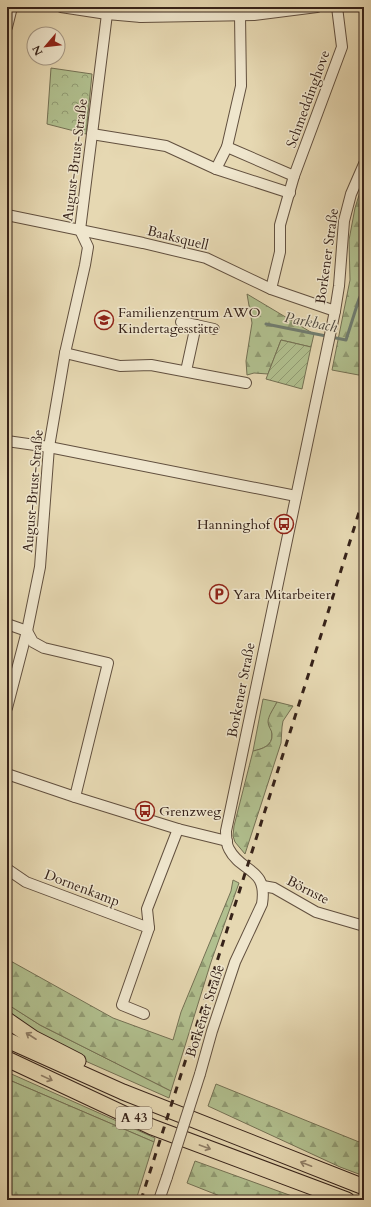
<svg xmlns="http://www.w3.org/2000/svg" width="371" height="1207" font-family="Cardo,serif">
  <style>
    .grass { fill: #b1c08f; stroke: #747154 }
    .forest { fill: url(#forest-firs); stroke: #747154 }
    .park { fill: url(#park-crowns); stroke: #747154 }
    .garden { fill: url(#garden-furrows); stroke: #747154 }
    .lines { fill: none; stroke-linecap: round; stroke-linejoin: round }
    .stream { stroke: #707d71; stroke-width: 3 }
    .minor-casing { stroke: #62503f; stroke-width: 12 }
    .highway-casing { stroke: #362219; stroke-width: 17 }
    .minor { stroke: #efe6cd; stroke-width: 10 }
    .highway { stroke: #e6d8b2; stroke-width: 15 }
    .rail { stroke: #362219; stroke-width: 3; stroke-dasharray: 7 7; stroke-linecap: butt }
    .minor-bridge-casing { stroke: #62503f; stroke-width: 12; stroke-linecap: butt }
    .minor-bridge { stroke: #efe6cd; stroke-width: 10 }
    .oneway { stroke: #8e7d66 }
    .labels { text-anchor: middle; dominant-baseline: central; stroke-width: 3; stroke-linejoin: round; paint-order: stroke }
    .shield { fill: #efe6cd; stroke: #6e5d4f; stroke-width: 1 }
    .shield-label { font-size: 13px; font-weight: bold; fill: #362219 }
    .street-label { font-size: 14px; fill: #362219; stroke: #efe6cd }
    .poi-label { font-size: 14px; fill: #362219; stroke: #efe6cd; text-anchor: start }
    .water-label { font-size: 15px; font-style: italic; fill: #4e483e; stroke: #efe6cd }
  </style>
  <defs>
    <pattern id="forest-firs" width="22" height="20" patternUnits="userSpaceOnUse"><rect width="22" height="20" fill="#b1c08f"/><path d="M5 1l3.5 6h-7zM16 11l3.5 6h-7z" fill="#919c74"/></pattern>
    <pattern id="park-crowns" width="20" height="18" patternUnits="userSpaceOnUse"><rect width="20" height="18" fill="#b1c08f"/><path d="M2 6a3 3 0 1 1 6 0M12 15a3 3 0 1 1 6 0" fill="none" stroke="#919c74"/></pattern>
    <pattern id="garden-furrows" width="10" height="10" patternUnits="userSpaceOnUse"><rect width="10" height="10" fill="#b1c08f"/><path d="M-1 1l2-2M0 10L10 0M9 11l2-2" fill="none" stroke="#919c74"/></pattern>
  </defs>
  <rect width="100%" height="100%" fill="#e6d8b2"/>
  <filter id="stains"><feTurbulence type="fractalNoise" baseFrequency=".005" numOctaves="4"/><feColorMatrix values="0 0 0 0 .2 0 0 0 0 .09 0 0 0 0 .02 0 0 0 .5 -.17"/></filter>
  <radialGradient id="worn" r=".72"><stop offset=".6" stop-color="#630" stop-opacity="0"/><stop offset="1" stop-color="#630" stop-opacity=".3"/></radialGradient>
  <g class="grass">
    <path d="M263,699L277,702C275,707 270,714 269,719C269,725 272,730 272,734C273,746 262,749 253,751Z"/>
    <polygon points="7,1004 40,1025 171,1091 169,1098 74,1056 7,1015"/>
    <polygon points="7,1072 155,1138 154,1142 7,1079"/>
  </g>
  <g class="forest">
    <polygon points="364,179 364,376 332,370 350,280 349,240 355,208"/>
    <polygon points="247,294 314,334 311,347 281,340 268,374 254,373 247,375 246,361 252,323"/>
    <path d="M277,702L293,706L283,721L282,727L281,743L245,854L235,842L233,836L234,826L253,751C262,749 273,746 272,734C272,730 268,727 268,722C268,716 274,708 277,702Z"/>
    <polygon points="233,880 239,883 211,962 171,1091 40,1025 7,1004 7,959 113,1018 173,1040 181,1012 231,891"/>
    <polygon points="7,1079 154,1142 136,1200 7,1200"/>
    <polygon points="216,1084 364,1144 364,1176 340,1167 208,1106"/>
    <polygon points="195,1161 303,1200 230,1200 187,1183"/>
  </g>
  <polygon class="park" points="51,68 92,74 86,134 47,124"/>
  <polygon class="garden" points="281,340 311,347 302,389 266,379"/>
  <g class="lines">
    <polyline class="stream" points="266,324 346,340 359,299 364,289"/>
    <defs>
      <g id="minor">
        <polyline points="61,7 107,14 141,17 254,15 317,7"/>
        <polyline points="141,17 142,7"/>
        <polyline points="7,27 12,7"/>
        <polyline points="92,134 166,146 216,169 290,193"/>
        <polyline points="227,147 294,176"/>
        <polyline points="216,169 227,147 241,86 240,15"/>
        <polyline points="7,215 143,243 206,258 271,289 335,311"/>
        <polyline points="271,289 280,252 280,225 294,176 342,47 337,7"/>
        <polyline points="181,322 196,325 186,371"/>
        <polyline points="196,325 214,329"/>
        <polyline points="65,353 120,366 151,365 246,383"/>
        <polyline points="7,441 49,447 296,496"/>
        <polyline points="7,624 27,631 33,642 44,648 108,663 75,797"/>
        <polyline points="7,708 27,631 40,567 49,447 65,353 85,265 88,247 80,230 107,14"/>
        <polyline points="7,774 75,797 178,829 227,841"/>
        <polyline points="7,869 26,882 149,928"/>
        <polyline points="263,886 274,888 316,912 364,926"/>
        <polyline points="144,1014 122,1005 149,928 147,909 178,829"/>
        <path d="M200,1074L212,1031L235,962L262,904C268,867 241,873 229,849C226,844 226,837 226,831L335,311L339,286L344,221L351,194L364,164"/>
        <polyline points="159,1200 167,1177"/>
      </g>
      <g id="highway">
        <polyline points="7,1020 33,1038 78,1061"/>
        <polyline points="7,1040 123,1092 364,1187"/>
        <polyline points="7,1059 152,1127 347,1200"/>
      </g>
    </defs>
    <use href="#minor" class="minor-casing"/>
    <use href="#highway" class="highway-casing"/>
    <use href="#minor" class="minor"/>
    <use href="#highway" class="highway"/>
    <polyline class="rail" points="141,1200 321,635 364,496"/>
    <defs>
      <polyline id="minor-bridge" points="167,1177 200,1074"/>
    </defs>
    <use href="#minor-bridge" class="minor-bridge-casing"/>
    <use href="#minor-bridge" class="minor-bridge"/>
  </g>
  <defs><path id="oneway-shaft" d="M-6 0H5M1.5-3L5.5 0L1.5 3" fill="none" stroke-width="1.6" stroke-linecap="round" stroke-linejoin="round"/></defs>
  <g class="oneway">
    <use href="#oneway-shaft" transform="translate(31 1036) rotate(-147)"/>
    <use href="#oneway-shaft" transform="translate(47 1078) rotate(25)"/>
    <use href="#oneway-shaft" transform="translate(205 1147) rotate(20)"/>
    <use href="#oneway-shaft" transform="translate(306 1164) rotate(-159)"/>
  </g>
  <defs>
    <symbol id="school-ring" viewBox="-11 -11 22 22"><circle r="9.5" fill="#efe6cd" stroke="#8f2418" stroke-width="1.5"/><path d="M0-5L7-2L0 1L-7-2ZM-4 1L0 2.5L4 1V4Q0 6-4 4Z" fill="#8f2418"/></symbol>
    <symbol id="bus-ring" viewBox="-11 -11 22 22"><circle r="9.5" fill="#efe6cd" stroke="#8f2418" stroke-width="1.5"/><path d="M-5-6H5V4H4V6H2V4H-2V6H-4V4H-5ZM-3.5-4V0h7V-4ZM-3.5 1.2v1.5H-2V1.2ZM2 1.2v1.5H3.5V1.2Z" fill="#8f2418"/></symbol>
    <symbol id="parking-ring" viewBox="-11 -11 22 22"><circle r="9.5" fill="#efe6cd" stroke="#8f2418" stroke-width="1.5"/><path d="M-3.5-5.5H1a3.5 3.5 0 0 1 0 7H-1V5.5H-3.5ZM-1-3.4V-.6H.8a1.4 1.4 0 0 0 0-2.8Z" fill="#8f2418"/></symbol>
  </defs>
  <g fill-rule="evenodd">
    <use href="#school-ring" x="93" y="309" width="22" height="22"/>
    <use href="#bus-ring" x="273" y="513" width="22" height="22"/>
    <use href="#parking-ring" x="208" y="583" width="22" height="22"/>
    <use href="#bus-ring" x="134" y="800" width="22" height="22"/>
  </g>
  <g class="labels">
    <rect class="shield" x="116" y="1107" width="36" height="22" rx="3"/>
    <g class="shield-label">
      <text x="134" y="1118">A 43</text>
    </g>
    <g class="street-label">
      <text transform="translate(308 99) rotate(-70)">Schmeddinghove</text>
      <text transform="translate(75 160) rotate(-83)">August-Brust-Straße</text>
      <text transform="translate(178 238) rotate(14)">Baaksquell</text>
      <text transform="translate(327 256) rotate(-82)">Borkener Straße</text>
      <text transform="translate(33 491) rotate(-85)">August-Brust-Straße</text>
      <text transform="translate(241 690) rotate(-79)">Borkener Straße</text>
      <text transform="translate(82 888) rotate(21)">Dornenkamp</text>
      <text transform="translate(308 890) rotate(27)">Börnste</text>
      <text transform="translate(205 1011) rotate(-72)">Borkener Straße</text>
    </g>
    <g class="poi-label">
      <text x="118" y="312">Familienzentrum AWO<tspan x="118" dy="16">Kindertagesstätte</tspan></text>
      <text x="270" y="524" text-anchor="end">Hanninghof</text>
      <text x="233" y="594">Yara Mitarbeiter</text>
      <text x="159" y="811">Grenzweg</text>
    </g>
    <g class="water-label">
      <text transform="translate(311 322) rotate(11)">Parkbach</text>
    </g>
  </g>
  <rect width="371" height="1207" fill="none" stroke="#e6d8b2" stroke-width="24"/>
  <rect x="8" y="8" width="355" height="1191" fill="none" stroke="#362219" stroke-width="2"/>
  <rect x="12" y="12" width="347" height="1183" fill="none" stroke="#362219"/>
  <g transform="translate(46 46) rotate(242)"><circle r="19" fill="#efe6cd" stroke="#a59885"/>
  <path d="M0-3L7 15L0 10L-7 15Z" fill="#8f2418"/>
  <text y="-6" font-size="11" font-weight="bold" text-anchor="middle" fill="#362219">N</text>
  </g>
  <rect width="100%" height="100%" filter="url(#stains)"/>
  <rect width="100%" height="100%" fill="url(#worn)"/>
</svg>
